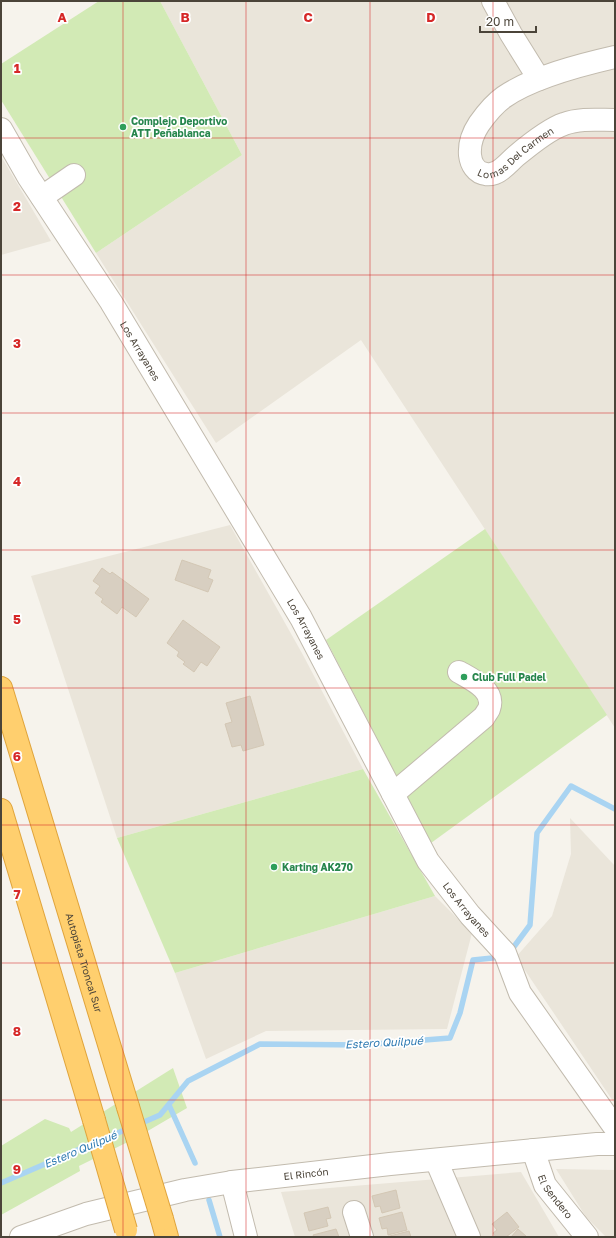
<svg xmlns="http://www.w3.org/2000/svg" width="616" height="1238" font-family="'Golos Text',sans-serif">
  <style>
    .residential { fill: #eae5da }
    .green { fill: #d2eab5 }
    .lines { fill: none; stroke-linecap: round; stroke-linejoin: round }
    .stream { stroke: #a9d4f2; stroke-width: 5.5 }
    .building { fill: #d8cfc1; stroke: #d3c7b4 }
    .minor-casing { stroke: #c2bbae; stroke-width: 24 }
    .highway-casing { stroke: #e0a43c; stroke-width: 24 }
    .minor { stroke: #fff; stroke-width: 22 }
    .highway { stroke: #ffcf6e; stroke-width: 22 }
    .highway-bridge-casing { stroke: #e0a43c; stroke-width: 24; stroke-linecap: butt }
    .highway-bridge { stroke: #ffcf6e; stroke-width: 22 }
    .grid { fill: none; stroke: #d62828; stroke-width: 1; stroke-opacity: 0.55 }
    .leisure-dot { fill: #2e9e5b; stroke: #fff; stroke-width: 1.5 }
    .labels { text-anchor: middle; dominant-baseline: central; stroke-width: 3.5; stroke-linejoin: round; paint-order: stroke }
    .leisure-label { font-size: 10px; font-weight: bold; fill: #27864d; stroke: #fff; text-anchor: start }
    .street-label { font-size: 10px; fill: #4b4439; stroke: #fff }
    .water-label { font-size: 11px; font-style: italic; fill: #2e7ab2; stroke: #fff }
    .grid-label { font-size: 13px; text-anchor: middle; font-weight: bold; fill: #d62828; stroke: #fff; stroke-width: 3.5; stroke-linejoin: round; paint-order: stroke }
  </style>
  <rect width="100%" height="100%" fill="#f6f3ec"/>
  <g class="residential">
    <polygon points="160,1 615,1 615,728 361,340 216,443 96,253 242,155"/>
    <polygon points="1,156 51,241 1,255"/>
    <polygon points="230,525 303,655 363,769 117,838 31,576"/>
    <polygon points="570,818 615,866 615,1104 516,957 552,916 571,854"/>
    <polygon points="435,896 472,933 447,1029 266,1031 206,1059 175,973"/>
    <polygon points="556,1169 615,1170 615,1237 606,1237 586,1217"/>
    <polygon points="521,1172 559,1237 295,1237 281,1192"/>
  </g>
  <g class="green">
    <polygon points="99,1 160,1 242,155 96,253 1,100 1,64"/>
    <polygon points="485,529 607,715 431,843 326,640"/>
    <polygon points="363,769 435,896 175,973 117,838"/>
    <polygon points="173,1068 187,1108 134,1139 79,1166 80,1171 1,1215 1,1146 45,1119 69,1128 71,1132"/>
  </g>
  <g class="lines">
    <g class="stream">
      <polyline points="510,952 530,925 537,833 571,786 615,809"/>
      <polyline points="169,1105 195,1163"/>
      <polyline points="137,1125 160,1115 188,1081 260,1044 362,1045 450,1038 460,1013 473,960 502,957"/>
      <polyline points="104,1139 129,1128"/>
      <polyline points="1,1183 96,1142"/>
      <polyline points="209,1200 220,1237"/>
    </g>
  </g>
  <g class="building">
    <polygon points="182,560 211,570 208,578 213,580 208,592 175,580"/>
    <polygon points="102,568 110,574 112,572 149,599 136,617 122,607 117,614 101,602 103,599 95,593 100,586 93,581"/>
    <polygon points="183,620 220,647 207,666 201,662 194,672 183,664 185,662 177,656 179,652 167,643"/>
    <polygon points="250,696 264,745 243,751 241,745 232,747 225,724 232,722 226,703"/>
    <polygon points="396,1190 400,1208 382,1213 380,1206 375,1207 372,1196"/>
    <polygon points="328,1207 331,1218 326,1219 328,1226 309,1231 304,1213"/>
    <polygon points="402,1212 407,1230 388,1235 387,1228 382,1229 379,1218"/>
    <polygon points="507,1212 519,1227 506,1237 496,1237 493,1233 497,1230 492,1224"/>
    <polygon points="336,1229 339,1237 314,1237 313,1235"/>
    <polygon points="518,1229 527,1237 511,1237"/>
    <polygon points="409,1231 411,1237 386,1237"/>
  </g>
  <g class="lines">
    <defs>
      <g id="minor">
        <polyline points="493,1 511,34 539,79"/>
        <path id="s1" d="M615,57C580,65 533,77 504,97C494,104 486,114 479,124C473,133 469,143 470,155C471,164 476,173 486,174C489,175 492,174 495,173C503,170 509,162 516,156C528,146 549,129 564,124C580,118 598,120 615,120"/>
        <path id="s2" d="M1,129L29,178L111,302L301,618L428,861L470,915L505,953L520,993L613,1125"/>
        <polyline points="42,197 74,175"/>
        <path d="M393,794L484,717C485,715 488,711 489,709C496,690 471,679 459,672"/>
        <path id="s3" d="M533,1150L545,1185L587,1237"/>
        <polyline points="436,1160 469,1237"/>
        <polyline points="232,1182 246,1237"/>
        <polyline points="354,1212 362,1237"/>
        <path id="s4" d="M21,1237L86,1214L185,1190L232,1182L390,1164L597,1144H615"/>
      </g>
      <g id="highway">
        <path id="s5" d="M1,688L128,1107"/>
        <polyline points="1,810 94,1120"/>
        <polyline points="162,1219 167,1237"/>
      </g>
    </defs>
    <use href="#minor" class="minor-casing"/>
    <use href="#highway" class="highway-casing"/>
    <use href="#minor" class="minor"/>
    <use href="#highway" class="highway"/>
    <defs>
      <g id="highway-bridge">
        <polyline points="128,1107 162,1219"/>
        <polyline points="94,1120 126,1230"/>
      </g>
    </defs>
    <use href="#highway-bridge" class="highway-bridge-casing"/>
    <use href="#highway-bridge" class="highway-bridge"/>
  </g>
  <path class="grid" d="M123,1V1237M246,1V1237M370,1V1237M493,1V1237M1,138H615M1,275H615M1,413H615M1,550H615M1,688H615M1,825H615M1,963H615M1,1100H615"/>
  <g class="leisure-dot">
    <circle cx="123" cy="127" r="4"/>
    <circle cx="464" cy="677" r="4"/>
    <circle cx="274" cy="867" r="4"/>
  </g>
  <g class="labels">
    <g class="leisure-label">
      <text x="131" y="121">Complejo Deportivo<tspan x="131" dy="12">ATT Peñablanca</tspan></text>
      <text x="472" y="677">Club Full Padel</text>
      <text x="282" y="867">Karting AK270</text>
    </g>
    <g class="street-label">
      <text stroke="none"><textPath href="#s1" startOffset="252">Lomas Del Carmen</textPath></text>
      <text stroke="none"><textPath href="#s2" startOffset="262">Los Arrayanes</textPath></text>
      <text stroke="none"><textPath href="#s2" startOffset="586">Los Arrayanes</textPath></text>
      <text stroke="none"><textPath href="#s2" startOffset="910">Los Arrayanes</textPath></text>
      <text stroke="none"><textPath href="#s5" startOffset="287">Autopista Troncal Sur</textPath></text>
      <text stroke="none"><textPath href="#s4" startOffset="293">El Rincón</textPath></text>
      <text stroke="none"><textPath href="#s3" startOffset="52">El Sendero</textPath></text>
    </g>
    <g class="water-label">
      <text transform="translate(384 1042) rotate(-3)">Estero Quilpué</text>
      <text transform="translate(80 1149) rotate(-23)">Estero Quilpué</text>
    </g>
  </g>
  <g class="grid-label">
    <text x="62" y="22">A</text>
    <text x="185" y="22">B</text>
    <text x="308" y="22">C</text>
    <text x="431" y="22">D</text>
    <text x="17" y="73">1</text>
    <text x="17" y="211">2</text>
    <text x="17" y="348">3</text>
    <text x="17" y="486">4</text>
    <text x="17" y="624">5</text>
    <text x="17" y="761">6</text>
    <text x="17" y="899">7</text>
    <text x="17" y="1036">8</text>
    <text x="17" y="1174">9</text>
  </g>
  <rect width="616" height="1238" fill="none" stroke="#4b4439" stroke-width="4"/>
  <path d="M480 26v6h56v-6" fill="none" stroke="#4b4439" stroke-width="2"/>
  <text x="486" y="26" font-size="12" fill="#4b4439" stroke="#ffffff" stroke-width="3" paint-order="stroke">20 m</text>
</svg>
